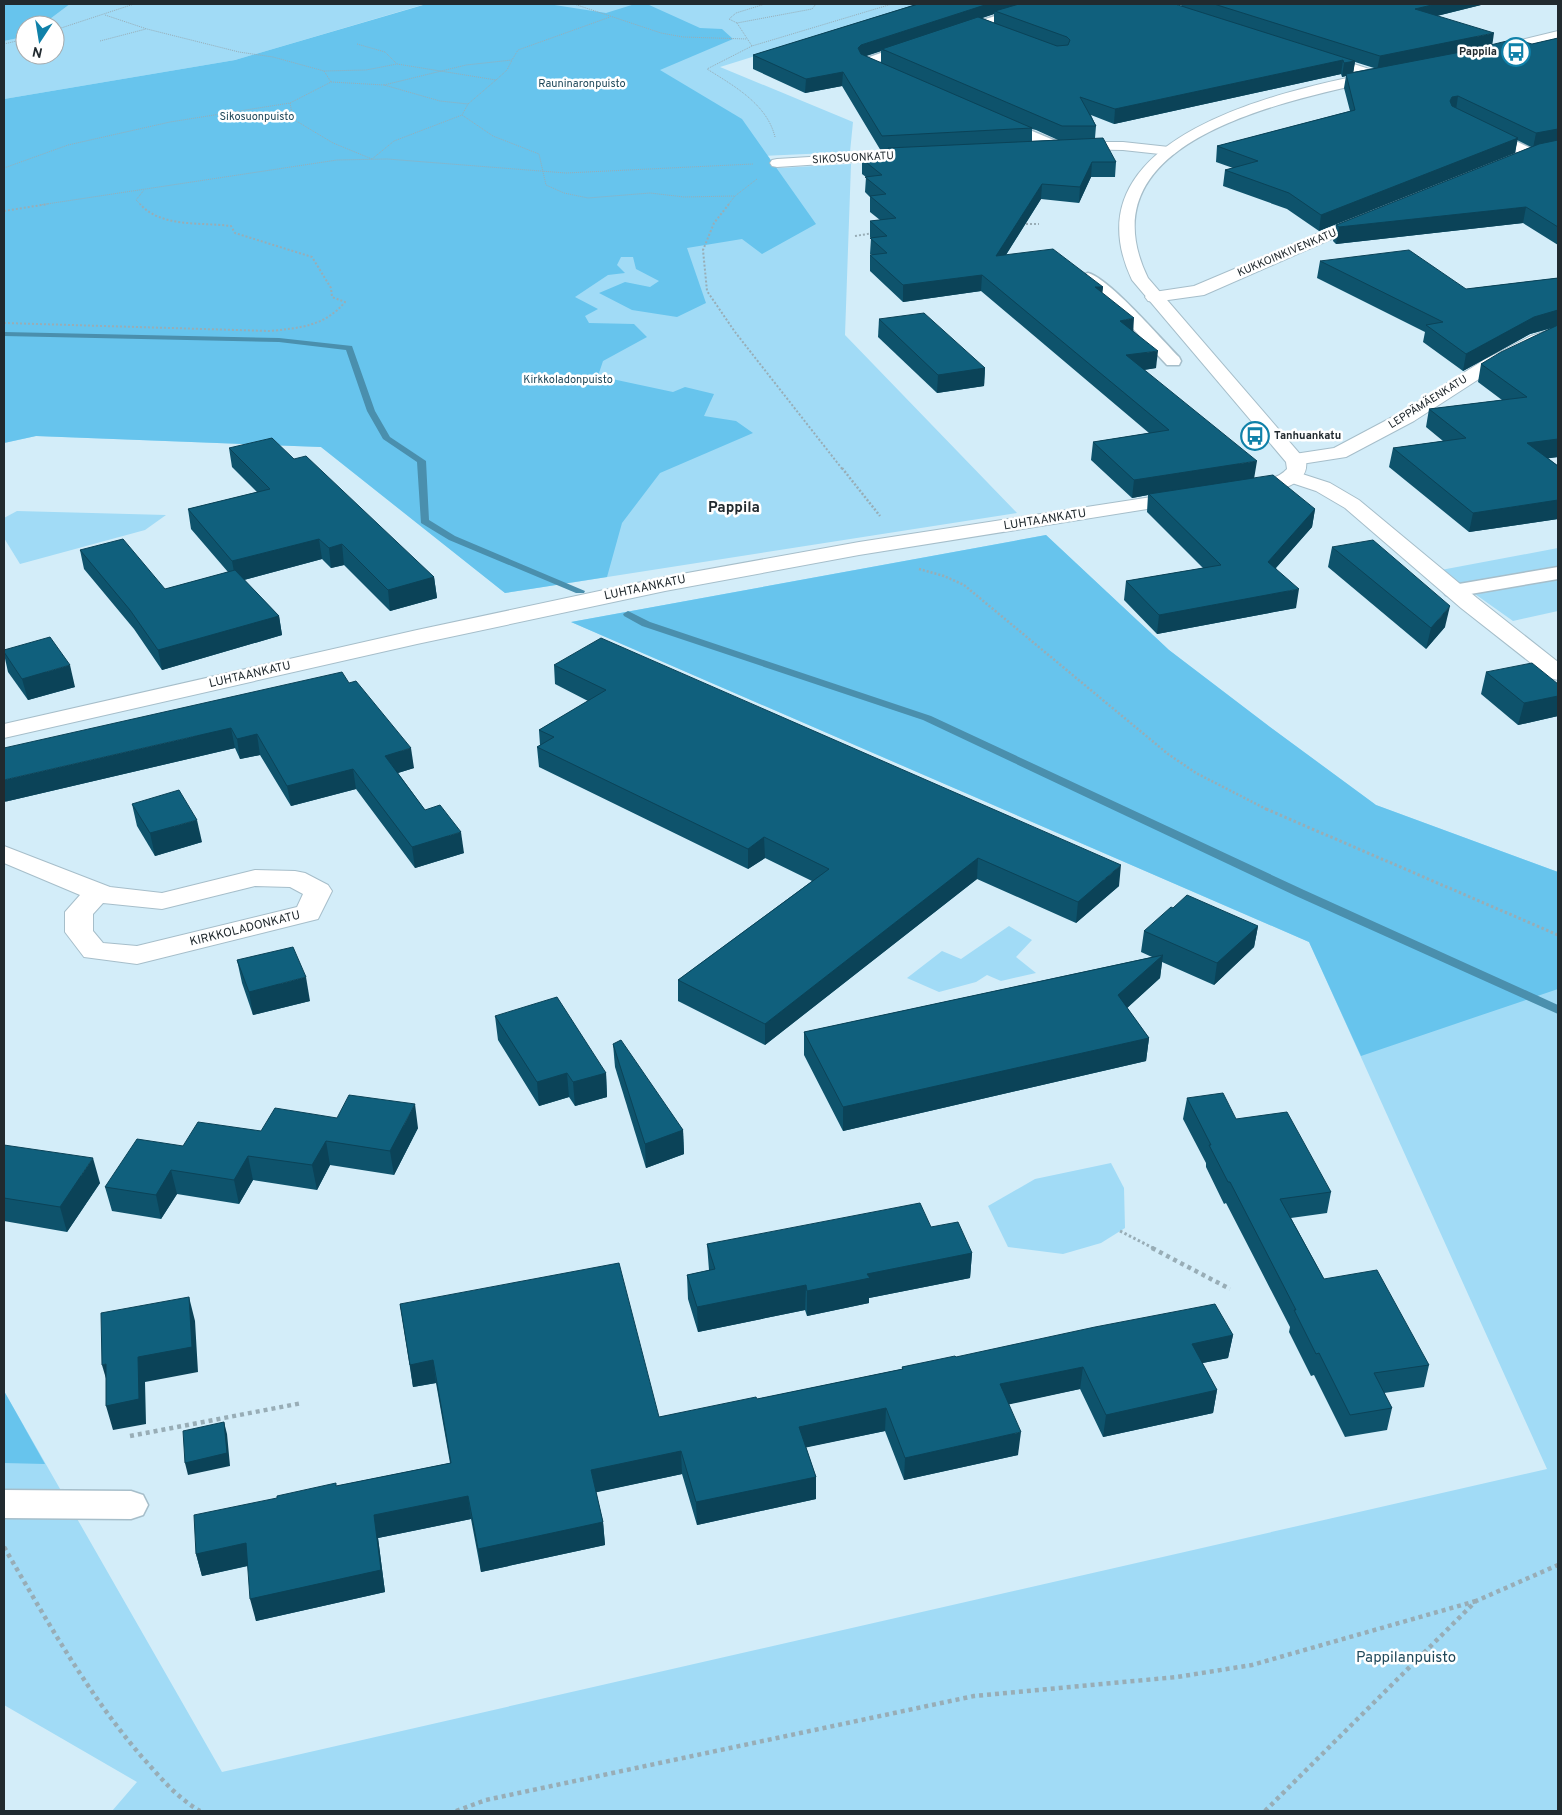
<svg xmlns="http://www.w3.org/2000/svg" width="1562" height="1815" font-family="Overpass,sans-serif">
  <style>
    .green { fill: #a1dbf6 }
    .forest { fill: #67c4ed }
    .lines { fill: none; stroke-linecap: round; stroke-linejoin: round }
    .stream { fill: #4a8fad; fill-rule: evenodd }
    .service-casing { stroke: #a6beca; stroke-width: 3 }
    .minor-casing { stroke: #a6beca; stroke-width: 2 }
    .tertiary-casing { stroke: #a6beca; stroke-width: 2 }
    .path-far4 { stroke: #98adb6; stroke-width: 1; stroke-dasharray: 1 1; stroke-linecap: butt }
    .path-far3 { stroke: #98adb6; stroke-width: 2; stroke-dasharray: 2 2; stroke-linecap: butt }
    .path-far2 { stroke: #98adb6; stroke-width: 2.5; stroke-dasharray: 2 2; stroke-linecap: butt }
    .path-far1 { stroke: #98adb6; stroke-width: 3; stroke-dasharray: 2.5 2.5; stroke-linecap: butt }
    .path { stroke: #98adb6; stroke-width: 4.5; stroke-dasharray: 4 4; stroke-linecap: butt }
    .service { fill: #fff; fill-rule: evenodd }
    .minor { fill: #fff; fill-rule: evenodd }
    .tertiary { fill: #fff; fill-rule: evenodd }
    .wall { fill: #0e536c; fill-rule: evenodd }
    .shaded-wall { fill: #0b4358 }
    .building { fill: #10607d; stroke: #0b4358 }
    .labels { text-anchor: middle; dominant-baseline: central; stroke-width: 5; stroke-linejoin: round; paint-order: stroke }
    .far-poi-label { font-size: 11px; font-weight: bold; fill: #212a2f; stroke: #fff; text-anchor: end }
    .far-park-label { font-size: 11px; fill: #1f485a; stroke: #fff }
    .far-street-label { font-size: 11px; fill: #212a2f; stroke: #fff }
    .street-label { font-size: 12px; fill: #212a2f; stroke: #fff }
    .far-district-label { font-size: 15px; font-weight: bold; fill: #212a2f; stroke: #fff }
    .near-park-label { font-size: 15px; fill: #1f485a; stroke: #fff }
  </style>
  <rect width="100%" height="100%" fill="#d3edf9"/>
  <g class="green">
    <polygon points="70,4 437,4 422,5 235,60 4,99 4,41 25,36 25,55 55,55 55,25 42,25"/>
    <polygon points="450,4 921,4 720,67 853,122 850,152 563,165"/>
    <polygon points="851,164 845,335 1017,513 505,593 321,447 36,436 4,443 566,180"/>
    <polygon points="17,511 166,515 145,530 20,564 4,538 4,518"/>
    <polygon points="1046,535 1169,650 1270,727 1376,805 1558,872 1558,1811 112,1811 137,1782 4,1705 4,1391 222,1772 1547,1469 1309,942 571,622"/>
    <polygon points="1558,548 1558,611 1513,621 1441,570"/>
    <polygon points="1009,926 1032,940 1016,957 1036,973 1001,981 987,975 976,982 939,992 907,978 942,951 961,959"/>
    <polygon points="1111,1163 1124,1188 1125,1228 1101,1243 1063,1254 1008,1247 988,1206 1035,1179"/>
  </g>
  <g class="forest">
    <polygon points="4,4 70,4 42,25 25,25 23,37 4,41"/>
    <polygon points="437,4 548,4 606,13 635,4 647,4 700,28 722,29 733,39 660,70 742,119 816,224 762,254 742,239 687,248 706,303 677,317 632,310 599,293 625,282 650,287 659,281 636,269 633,257 621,257 617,265 625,273 608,275 575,297 598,309 585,316 589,323 634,324 647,337 603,361 598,376 673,392 685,387 714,394 704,416 736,421 753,433 660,473 622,523 607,577 505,593 321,447 36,436 4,443 4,99 235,60 423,5"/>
    <polygon points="1046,535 1169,650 1270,727 1376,805 1558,872 1558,989 1361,1056 1309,942 571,622"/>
    <polygon points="4,1391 45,1464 4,1463"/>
  </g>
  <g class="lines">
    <g class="stream">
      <polygon points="4,332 279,338 352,346 375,411 390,437 426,461 429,520 455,536 585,591 584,593 576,593 449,540 421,523 417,462 383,439 367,411 346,350 279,342 4,336"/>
      <polygon points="628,611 650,622 931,716 1304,890 1558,1005 1558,1014 1296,896 923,720 642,626 624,616 623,614"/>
    </g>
    <defs>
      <g id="service">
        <polygon points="1033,4 1049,4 1047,6 959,34 951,34 949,32 951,30"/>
        <polygon points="912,42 918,46 916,48 876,63 893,70 895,73 893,76 885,76 861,66 859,63 861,60"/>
        <polygon points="1001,118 1063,144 1065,147 1058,151 1053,150 996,125 995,122 996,119"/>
        <polygon points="1487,127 1536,151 1538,154 1536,157 1526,157 1482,134 1481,131 1482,128"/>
        <path d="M1088,273C1110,279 1161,339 1179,357L1181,361L1179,365H1167L1107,301L1083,281L1080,278L1083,275Z"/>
        <polygon points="1558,567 1558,579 1453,597 1446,595 1443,591 1446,587 1453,585"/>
        <polygon points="4,1490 131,1491 143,1495 148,1505 143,1515 131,1519 4,1518"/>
      </g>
      <g id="minor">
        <polygon points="1319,53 1382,73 1384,76 1377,80 1314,60 1312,57 1314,54"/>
        <polygon points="1069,142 1123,142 1169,147 1174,148 1176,151 1174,154 1169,155 1123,150 1064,149 1062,146 1064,143"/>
        <polygon points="923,150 928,151 930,154 928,157 777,167 772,166 770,163 772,160 777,159"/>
        <polygon points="1369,212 1375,214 1377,217 1375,220 1204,295 1154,302 1148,301 1145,297 1148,293 1154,292 1194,286"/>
        <polygon points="1558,327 1558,338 1496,368 1414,421 1346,457 1295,465 1288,463 1285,459 1288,455 1334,448 1400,413 1484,360 1531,336"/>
        <polygon points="1293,471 1330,483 1359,500 1477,598 1558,662 1558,680 1550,678 1461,608 1345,508 1316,491 1286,481 1283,477 1286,473"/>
        <path d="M4,846L110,887L162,893L255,870L295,871L305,873L328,885L332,891L318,919L137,964L84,957L65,932V912L80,895L4,863ZM255,886L290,887L303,894L297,907L137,946L103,943L93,931V914L103,903L162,909Z"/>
      </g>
      <g id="tertiary">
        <polygon points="1558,31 1558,39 1489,56 1483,52 1484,49"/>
        <path d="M1381,71L1388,75L1386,78C1296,100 1079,136 1148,278L1306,461C1308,474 1300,481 1289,486L1246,495L1239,493L1236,489L1239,485C1255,481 1275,482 1287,469L1286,462L1132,280C1064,136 1285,90 1381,71Z"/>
        <polygon points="1184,492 1191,494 1194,498 1191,502 859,555 665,591 417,644 4,738 4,724 417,630 665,577 859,542"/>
      </g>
    </defs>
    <use href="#service" class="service-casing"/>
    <use href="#minor" class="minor-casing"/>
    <use href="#tertiary" class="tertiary-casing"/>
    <g class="path-far4">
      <polyline points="574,4 661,33 683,37 747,39"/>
      <polyline points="105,15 147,29 239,52 273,57 324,71 366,70 397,64 496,80 468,104 462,115 493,136 539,154 546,185 564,193 588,198 650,193 684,197 735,196"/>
      <polyline points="737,23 729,19 736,13 765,4"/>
      <polyline points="55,30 134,4"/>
      <polyline points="100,41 146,29"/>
      <polyline points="4,44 25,39"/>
      <polyline points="357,44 385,52 397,64"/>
      <polyline points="752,46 737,23 812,9 816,4"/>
      <polyline points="496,80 507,70 512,60"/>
      <polyline points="331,82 384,85 440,101 468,104"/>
      <polyline points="384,85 466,65 512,60 518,50 610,17"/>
      <polyline points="290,103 293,119 333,143 372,159 394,141 462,115"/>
      <path d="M775,137C767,104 734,86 707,69L752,46L892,4"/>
      <polyline points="4,168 68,145 170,122 290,103 331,82 324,71"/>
      <polyline points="40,205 337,160 387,159 566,173 753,164"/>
      <polyline points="141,205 136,200 144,190"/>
      <polyline points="728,205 735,196 757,179"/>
    </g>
    <g class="path-far3">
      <polyline points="729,204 714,223 703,250 707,291 735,332 843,470"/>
      <polyline points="4,211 48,204"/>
      <polyline points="1022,224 1039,224"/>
      <polyline points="855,236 874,233"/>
      <path d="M4,323L270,331C300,328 325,326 345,302L332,297L331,288L312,257L235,233L231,226C202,222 161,228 140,204"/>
    </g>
    <g class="path-far2">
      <polyline points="842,468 880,516"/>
      <polyline points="919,569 944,576 964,585 1168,754 1196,773 1268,810"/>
    </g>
    <g class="path-far1">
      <polyline points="1266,809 1558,935"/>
      <polyline points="1120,1231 1155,1249"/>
    </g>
    <g class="path">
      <polyline points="1152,1248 1230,1289"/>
      <polyline points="130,1436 302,1403"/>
      <path d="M4,1547C46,1619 87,1693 142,1757C160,1777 176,1797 200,1811"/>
      <polyline points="456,1811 486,1800 974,1696 1177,1677 1252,1665 1476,1601"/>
      <polyline points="1265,1811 1476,1601 1558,1565"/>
    </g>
    <use href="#service" class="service"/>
    <use href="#minor" class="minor"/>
    <use href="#tertiary" class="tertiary"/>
  </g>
  <g class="wall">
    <path d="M917,4L1181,6L1182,4H1485L1437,16L1492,45L1532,44L1558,38V245L1523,223L1336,244L1333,241L1336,225L1531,147L1517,140L1515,153L1319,231L1287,209L1223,186L1225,170L1233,168L1216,162L1217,146L1350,111L1344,88L1346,76L1342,77L1341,74L1114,124L1091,115L1096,126L1095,138L1116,162L1115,177H1091L1079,203L1041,199L1006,255L1103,287L1102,293L1133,331L1156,368L1144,370L1254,478L1315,509L1312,527L1276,568L1296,608L1157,634L1124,600L1126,581L1203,568L1147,512L1148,495L1132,498L1091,460L1093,442L1149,433L981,291L903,302L870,271V255H872L870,254L871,238L870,237V221L880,220L870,212V197L865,192L866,177L862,174V159L888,156V151H881L842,86L805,93L753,69V55ZM994,14V23L982,18ZM881,51V63L866,56ZM1355,62L1374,68L1353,72ZM1032,129L1036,130L1058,140L1032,141Z"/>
    <polygon points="1320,261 1466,289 1558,278 1558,457 1548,458 1558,466 1558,519 1469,532 1389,467 1393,448 1443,441 1426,427 1429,409 1502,400 1478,382 1481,364 1552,328 1530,334 1463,371 1423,342 1425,332 1317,278"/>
    <polygon points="879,319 985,368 984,386 937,393 878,337"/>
    <polygon points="229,448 294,459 434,577 437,598 390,611 344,565 331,568 322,559 244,580 279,616 282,635 162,670 134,629 84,569 80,550 165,589 228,572 191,529 188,509 257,492 232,467"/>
    <polygon points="1332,547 1445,627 1426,649 1328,567"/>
    <polygon points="4,650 75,687 28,700 8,672 4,654"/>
    <polygon points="554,665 1119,886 1076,923 977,879 765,1045 678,1001 678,980 812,881 765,858 748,869 539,767 537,747 540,745 539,730 588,701 555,684"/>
    <polygon points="1486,672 1558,684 1558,716 1518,725 1481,694"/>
    <polygon points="349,683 414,768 398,773 425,810 464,853 415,868 356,789 291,806 260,755 240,759 235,748 4,802"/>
    <polygon points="132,804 202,842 155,856 137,826"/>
    <polygon points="1258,926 1254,947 1214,985 1162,962 1160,978 1127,1008 1149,1038 1146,1061 843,1131 804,1055 804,1032 1152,957 1141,952 1144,931"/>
    <polygon points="237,960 310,1001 253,1015 242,983"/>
    <polygon points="495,1016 606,1073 607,1097 575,1106 569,1097 539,1106 498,1040"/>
    <polygon points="613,1044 683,1130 684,1154 646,1168 615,1067"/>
    <polygon points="1187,1098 1236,1119 1331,1192 1327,1213 1291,1218 1324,1279 1429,1365 1424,1387 1384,1393 1392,1408 1387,1430 1345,1437 1314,1375 1311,1376 1289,1332 1290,1327 1226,1203 1224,1204 1206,1167 1206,1163 1183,1119"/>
    <polygon points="337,1118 418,1128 394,1175 330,1165 317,1190 253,1180 239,1204 177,1194 161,1219 112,1211 105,1187 183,1146"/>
    <polygon points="4,1145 100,1183 67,1232 4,1221"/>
    <polygon points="931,1227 972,1253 970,1278 869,1298 869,1303 807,1316 805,1310 698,1332 688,1299 687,1275 709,1270 707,1244"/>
    <polygon points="400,1304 659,1417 757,1399 902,1369 902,1367 956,1357 1233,1335 1228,1358 1202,1363 1217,1390 1213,1413 1103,1437 1080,1389 1008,1404 1018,1455 904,1480 885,1431 806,1447 816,1477 816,1499 697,1525 682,1474 596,1492 603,1522 605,1545 481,1572 471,1519 378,1538 385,1592 256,1621 248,1566 202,1576 196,1554 336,1486 450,1463 436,1383 413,1387"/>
  </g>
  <g class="shaded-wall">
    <polygon points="988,4 1027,4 995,11 994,14 884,51 882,49 881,51 860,58 858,48 861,45"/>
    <polygon points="1436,4 1485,4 1412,22 1415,9"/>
    <polygon points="1494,33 1492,47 1377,70 1380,56"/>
    <polygon points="1343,60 1341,74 1114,124 1115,109"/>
    <polygon points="1355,61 1353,75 1346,74 1346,76 1342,77 1344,63"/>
    <polygon points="843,72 842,86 805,93 806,79"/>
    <polygon points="1458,96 1456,110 1447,115 1450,101 1452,97"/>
    <polygon points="1558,129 1558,143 1533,148 1536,133"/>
    <polygon points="1518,138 1515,153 1319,231 1321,215"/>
    <polygon points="1092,162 1091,177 1079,203 1080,187"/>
    <polygon points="1042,184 1041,199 995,272 996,256"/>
    <polygon points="1526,207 1523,223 1336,244 1339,227"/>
    <polygon points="982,275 981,291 903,302 903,285"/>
    <polygon points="1095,287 1103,287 1101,303"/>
    <polygon points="1558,310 1558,326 1530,334 1463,371 1466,354 1534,317"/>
    <polygon points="1134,318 1133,335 1120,321"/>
    <polygon points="1158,351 1156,368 1124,373 1126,355"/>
    <polygon points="985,368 984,386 937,393 938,375"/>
    <polygon points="1558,439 1558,457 1523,462 1527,443"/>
    <polygon points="1257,461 1254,479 1149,494 1148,495 1132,498 1134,480"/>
    <polygon points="1558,500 1558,519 1469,532 1473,513"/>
    <polygon points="1315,509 1312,527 1265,580 1268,562"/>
    <polygon points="319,539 322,559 236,582 232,561"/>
    <polygon points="342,544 344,565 331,568 329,548"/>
    <polygon points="434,577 437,598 390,611 388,590"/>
    <polygon points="1299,589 1296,608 1157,634 1159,615"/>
    <polygon points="1450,606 1445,627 1426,649 1431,628"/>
    <polygon points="279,616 282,635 162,670 158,650"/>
    <polygon points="70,665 75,687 28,700 22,679"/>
    <polygon points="1558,696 1558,716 1518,725 1524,703"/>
    <polygon points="231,728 235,748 4,802 4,780"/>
    <polygon points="257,734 260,755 240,759 237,739"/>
    <polygon points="411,748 414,768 388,776 385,756"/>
    <polygon points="353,769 356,789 291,806 287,786"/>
    <polygon points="197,820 202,842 155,856 150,833"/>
    <polygon points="461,832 464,853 415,868 412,847"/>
    <polygon points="764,837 765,858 748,869 748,849"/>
    <polygon points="978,858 977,879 765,1045 765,1024"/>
    <polygon points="1121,865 1119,886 1076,923 1078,902"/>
    <polygon points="1258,926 1254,947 1214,985 1217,963"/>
    <polygon points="1163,955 1160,978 1115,1019 1118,995"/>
    <polygon points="306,977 310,1001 253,1015 249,992"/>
    <polygon points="1149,1038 1146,1061 843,1131 843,1107"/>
    <polygon points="567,1073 569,1097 539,1106 537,1082"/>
    <polygon points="606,1073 607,1097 575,1106 573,1082"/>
    <polygon points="415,1104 418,1128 394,1175 390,1151"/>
    <polygon points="683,1130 684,1154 646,1168 645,1144"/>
    <polygon points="326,1141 330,1165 317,1190 312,1165"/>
    <polygon points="248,1156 253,1180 239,1204 234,1180"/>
    <polygon points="93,1158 100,1183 67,1232 60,1207"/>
    <polygon points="171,1170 177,1194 161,1219 156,1195"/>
    <polygon points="972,1253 970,1278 869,1298 869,1303 807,1316 807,1291 867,1274"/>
    <polygon points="806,1285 805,1310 698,1332 697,1307"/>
    <polygon points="189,1297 195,1321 198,1372 145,1382 146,1424 113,1430 106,1406 138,1357"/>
    <polygon points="1233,1335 1228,1358 1188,1366 1192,1344"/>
    <polygon points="433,1360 436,1383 413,1387 410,1365"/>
    <polygon points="106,1364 109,1389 102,1365"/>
    <polygon points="1083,1367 1080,1389 997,1407 1000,1384"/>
    <polygon points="1217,1390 1213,1413 1103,1437 1106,1415"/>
    <polygon points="886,1408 885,1431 799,1449 799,1427"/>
    <polygon points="224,1422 227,1434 230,1466 188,1475 185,1463"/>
    <polygon points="1021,1432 1018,1455 904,1480 905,1458"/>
    <polygon points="681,1451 682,1474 593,1493 591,1470"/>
    <polygon points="816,1477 816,1499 697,1525 696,1502"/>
    <polygon points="468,1496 471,1519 378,1538 385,1592 256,1621 250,1599 374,1515"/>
    <polygon points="603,1522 605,1545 481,1572 478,1549"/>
    <polygon points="246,1543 251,1565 202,1576 196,1554"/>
  </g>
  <g class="building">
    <polygon points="918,4 988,4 861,45 858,48 861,54 1032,128 882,136 843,72 806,79 753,55"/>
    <polygon points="1019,4 1175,4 1355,61 1344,63 1343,60 1115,109 1080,97 1096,126 1062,126 882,49 978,17 1057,46 1068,45 1070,40 1067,37 995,11"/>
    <polygon points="1214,4 1436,4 1415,9 1494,33 1380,56"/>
    <polygon points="1558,38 1558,129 1536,133 1458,96 1452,97 1450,101 1452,106 1518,138 1321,215 1289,193 1225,170 1258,161 1217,146 1355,110 1346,74 1466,51 1515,39 1532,44"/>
    <polygon points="1103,138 1116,162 1092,162 1080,187 1042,184 996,256 1053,249 1103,287 1095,287 1134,318 1120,321 1158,351 1126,355 1257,461 1134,480 1093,442 1169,430 982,275 903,285 870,255 887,253 870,238 887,236 870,221 896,218 870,196 886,194 865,177 882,175 862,159 893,156 888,148"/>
    <polygon points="1558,140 1558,227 1526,207 1339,227 1336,225 1539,144"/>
    <polygon points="1409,250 1466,289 1558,278 1558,310 1534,317 1466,354 1426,325 1443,322 1320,261"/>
    <polygon points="924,313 985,368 938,375 879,319"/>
    <polygon points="1558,325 1558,439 1527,443 1558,466 1558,500 1473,513 1393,448 1466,438 1429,409 1527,397 1481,364 1501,352"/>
    <polygon points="272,438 294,459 306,456 434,577 388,590 342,544 329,548 319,539 232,561 188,509 270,489 229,448"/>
    <polygon points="1273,475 1315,509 1268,562 1299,589 1159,615 1126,581 1221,565 1149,494"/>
    <polygon points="123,539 165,589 235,570 279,616 158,650 130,610 80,550"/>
    <polygon points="1373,540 1450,606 1431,628 1332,547"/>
    <polygon points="50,637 70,665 22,679 4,652 4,650"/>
    <polygon points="601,638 1121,865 1078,902 978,858 765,1024 678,980 829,869 764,837 748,849 537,747 554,737 539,730 606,690 554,665"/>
    <polygon points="1532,663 1558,684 1558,696 1524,703 1486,672"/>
    <polygon points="342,672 349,683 356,681 411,748 385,756 425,810 440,805 461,832 412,847 353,769 287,786 257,734 237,739 231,728 4,780 4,748"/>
    <polygon points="179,790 197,820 150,833 132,804"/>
    <polygon points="1187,895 1258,926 1217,963 1144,931 1171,907 1173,908"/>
    <polygon points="293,947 306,977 249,992 237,960"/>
    <polygon points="1163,955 1118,995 1149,1038 843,1107 804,1032"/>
    <polygon points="557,997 606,1073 573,1082 567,1073 537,1082 495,1016"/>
    <polygon points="621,1040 683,1130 645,1144 613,1044"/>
    <polygon points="1223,1093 1236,1119 1287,1112 1331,1192 1280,1199 1324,1279 1377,1270 1429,1365 1374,1373 1392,1408 1350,1415 1319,1353 1316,1354 1294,1310 1296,1310 1230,1182 1228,1182 1209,1145 1211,1145 1187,1098"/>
    <polygon points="349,1095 415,1104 390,1151 326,1141 312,1165 248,1156 234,1180 171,1170 156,1195 105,1187 137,1139 183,1146 198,1122 261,1131 275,1108 337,1118"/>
    <polygon points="4,1145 93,1158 60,1207 4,1198"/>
    <polygon points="920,1203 931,1227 958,1222 972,1253 867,1274 870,1278 807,1291 806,1285 697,1307 687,1275 715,1269 707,1244"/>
    <polygon points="619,1263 659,1417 756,1397 757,1399 903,1369 902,1367 955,1356 956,1357 1095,1327 1215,1304 1233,1335 1192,1344 1217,1390 1106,1415 1083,1367 1000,1384 1021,1432 905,1458 886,1408 799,1427 816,1477 696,1502 681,1451 591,1470 603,1522 478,1549 468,1496 374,1515 381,1570 250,1599 246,1543 196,1554 194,1515 277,1498 277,1496 336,1483 336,1486 451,1463 433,1360 410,1365 400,1304"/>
    <polygon points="189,1297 192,1347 138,1357 139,1399 106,1406 106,1364 102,1365 101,1313"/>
    <polygon points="224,1422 227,1453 185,1463 183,1431"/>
  </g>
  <defs>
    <symbol id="bus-ring" viewBox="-11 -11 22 22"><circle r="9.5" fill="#fff" stroke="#1081a9" stroke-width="1.5"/><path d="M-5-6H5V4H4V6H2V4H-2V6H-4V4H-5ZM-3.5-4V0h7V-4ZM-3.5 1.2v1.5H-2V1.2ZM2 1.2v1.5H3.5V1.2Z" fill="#1081a9"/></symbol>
  </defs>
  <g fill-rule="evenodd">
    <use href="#bus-ring" x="1500" y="36" width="32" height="32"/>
    <use href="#bus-ring" x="1239" y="420" width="32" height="32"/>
  </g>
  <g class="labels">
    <g class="far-poi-label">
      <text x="1497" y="52">Pappila</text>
      <text x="1274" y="436" text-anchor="start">Tanhuankatu</text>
    </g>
    <g class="far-park-label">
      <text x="582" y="84">Rauninaronpuisto</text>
      <text x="257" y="117">Sikosuonpuisto</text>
      <text x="568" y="380">Kirkkoladonpuisto</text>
    </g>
    <g class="far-street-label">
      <text transform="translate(853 158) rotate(-3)">SIKOSUONKATU</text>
      <text transform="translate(1287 253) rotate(-23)">KUKKOINKIVENKATU</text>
      <text transform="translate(1428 402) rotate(-32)">LEPPÄMÄENKATU</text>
    </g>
    <g class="street-label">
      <text transform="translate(1045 520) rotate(-9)">LUHTAANKATU</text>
      <text transform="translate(645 588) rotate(-12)">LUHTAANKATU</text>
      <text transform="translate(250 675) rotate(-13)">LUHTAANKATU</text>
      <text transform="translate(245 929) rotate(-14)">KIRKKOLADONKATU</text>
    </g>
    <g class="far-district-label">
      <text x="734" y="508">Pappila</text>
    </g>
    <g class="near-park-label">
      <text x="1406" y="1658">Pappilanpuisto</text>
    </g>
  </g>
  <rect width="1562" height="1815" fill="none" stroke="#212a2f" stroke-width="10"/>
  <g transform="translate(40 40) rotate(192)"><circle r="24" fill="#ffffff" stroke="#a6aaac"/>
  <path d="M0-4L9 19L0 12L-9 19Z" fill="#1081a9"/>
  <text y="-8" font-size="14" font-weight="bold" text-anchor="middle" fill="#212a2f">N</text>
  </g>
</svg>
